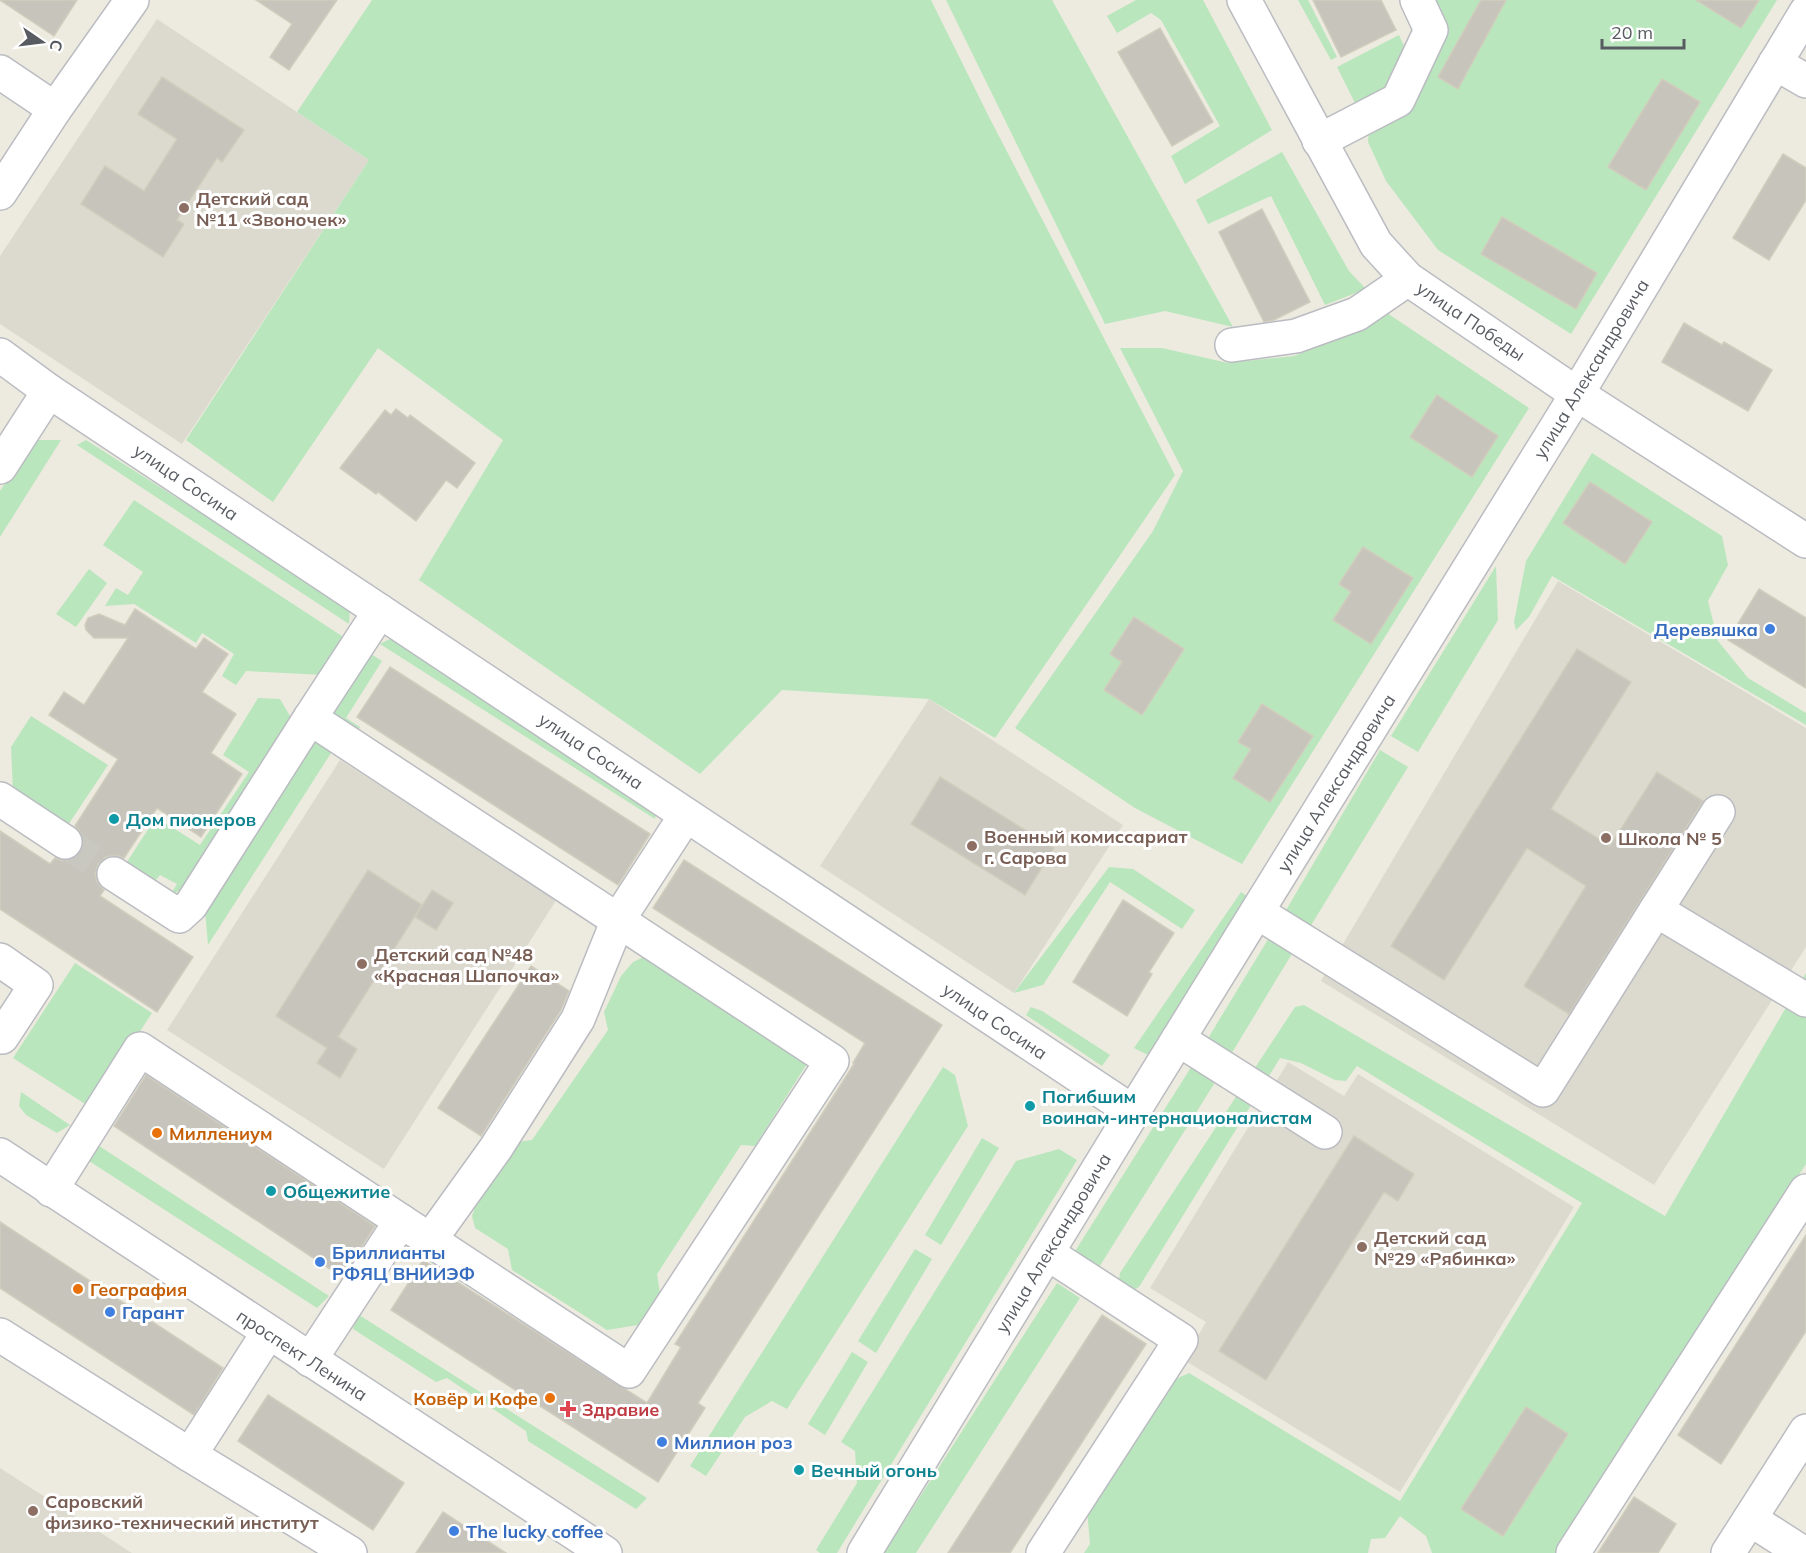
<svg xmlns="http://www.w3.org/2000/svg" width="1806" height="1553" font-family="Mulish,sans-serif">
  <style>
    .education { fill: #dcdace }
    .green { fill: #b9e6bd }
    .building { fill: #c7c4bc; stroke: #d1cdbd; stroke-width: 1.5 }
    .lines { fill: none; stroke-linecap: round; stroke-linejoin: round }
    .minor-tunnel { stroke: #c8c7c0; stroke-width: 33; stroke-dasharray: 33 16; stroke-linecap: butt }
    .minor-casing { stroke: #babcc2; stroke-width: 36 }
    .minor { stroke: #fff; stroke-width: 33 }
    .education-dot { fill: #8d6e63; stroke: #fff; stroke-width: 2 }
    .shop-dot { fill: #3f7fe0; stroke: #fff; stroke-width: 2 }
    .culture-dot { fill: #0f9aa8; stroke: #fff; stroke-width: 2 }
    .food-dot { fill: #e8710a; stroke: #fff; stroke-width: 2 }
    .health-dot { fill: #e0444e; stroke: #fff; stroke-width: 2 }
    .labels { text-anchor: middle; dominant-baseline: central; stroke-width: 6; stroke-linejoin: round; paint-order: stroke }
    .education-label { font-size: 18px; font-weight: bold; fill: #785e54; stroke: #fff; text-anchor: start }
    .street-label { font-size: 18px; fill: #585c62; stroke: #fff }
    .shop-label { font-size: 18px; font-weight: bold; fill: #366cbe; stroke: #fff; text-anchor: start }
    .culture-label { font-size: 18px; font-weight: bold; fill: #0d838f; stroke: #fff; text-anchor: start }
    .food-label { font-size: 18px; font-weight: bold; fill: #c56008; stroke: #fff; text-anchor: start }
    .health-label { font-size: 18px; font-weight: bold; fill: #be3a42; stroke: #fff; text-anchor: start }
  </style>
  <rect width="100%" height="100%" fill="#edebdf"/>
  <g class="education">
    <polygon points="157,19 369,160 182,444 0,324 0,256"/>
    <polygon points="1558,581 1806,728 1806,947 1654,1185 1321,981"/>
    <polygon points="929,699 1123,825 1014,993 820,866"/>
    <polygon points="340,760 557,899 384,1169 167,1030"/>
    <polygon points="1288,1062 1344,1096 1358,1074 1574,1207 1400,1492 1184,1360 1206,1322 1150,1288"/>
    <polygon points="0,1468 132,1553 0,1553"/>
  </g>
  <g class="green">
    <polygon points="372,0 931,0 989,117 1175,475 995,738 929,699 782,690 700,774 419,580 503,440 378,348 273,502 186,440 369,160 297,112"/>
    <polygon points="946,0 1052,0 1233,327 1165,311 1105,324"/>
    <polygon points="1136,0 1203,0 1272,130 1185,184 1171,156 1220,126 1161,20 1151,13 1117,33 1107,16"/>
    <polygon points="1298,0 1308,0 1337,57 1331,60"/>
    <polygon points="1426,0 1777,0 1571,334 1438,250 1386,181 1368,142 1369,130"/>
    <polygon points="1399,35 1408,55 1393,92 1359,111 1337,67"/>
    <polygon points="1282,152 1349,271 1366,289 1325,305 1271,196 1208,224 1196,200"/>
    <polygon points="1387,313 1529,408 1242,864 1135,808 1015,728 1153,531 1183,471 1120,348 1162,348 1228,363 1294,356 1346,336"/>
    <polygon points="33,440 61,440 0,537 0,491"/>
    <polygon points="86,440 350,608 349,624 77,445"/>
    <polygon points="1592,453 1722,536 1728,565 1708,601 1718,641 1748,678 1806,713 1806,725 1552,576 1529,617 1516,630 1514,622 1526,561"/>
    <polygon points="134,500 348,640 325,675 246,671 236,685 222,676 234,654 202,633 196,643 134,604 105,606 116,588 128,595 143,572 103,545"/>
    <polygon points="1496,566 1498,620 1418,752 1391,736"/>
    <polygon points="89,569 107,583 76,627 56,614"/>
    <polygon points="394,637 657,807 655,819 380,644"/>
    <polygon points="371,654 382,661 346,718 360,727 353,739 327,722"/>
    <polygon points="258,698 280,699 294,723 190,887 171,894 177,884 160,875 154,882 125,865 156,817 200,845 249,772 223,755"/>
    <polygon points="31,716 108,765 66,828 13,792 11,747"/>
    <polygon points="319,732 333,750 208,945 205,910"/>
    <polygon points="1380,750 1408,767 1310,927 1285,912"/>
    <polygon points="1109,867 1133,869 1195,910 1182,929 1110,882 1043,985 1014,993"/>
    <polygon points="1241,892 1257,903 1188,991 1148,1055 1134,1048"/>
    <polygon points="1273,931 1296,947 1230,1056 1207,1040"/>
    <polygon points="650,954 810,1059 755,1146 741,1145 657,1274 660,1293 638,1325 607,1330 512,1270 508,1249 475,1228 472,1216 479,1196 516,1142 532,1140 608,1030 604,1012 621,976 633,962"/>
    <polygon points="75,963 152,1013 90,1107 13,1058"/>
    <polygon points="1806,973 1806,1164 1556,1553 1432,1553 1426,1536 1400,1516 1385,1538 1371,1539 1368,1553 1084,1553 1090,1544 1087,1510 1161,1386 1189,1373 1400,1501 1582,1203 1357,1066 1346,1081 1335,1080 1301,1063 1280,1058 1139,1287 1129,1292 1118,1284 1120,1273 1295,1007 1304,1005 1665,1216"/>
    <polygon points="1031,1007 1042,1011 1110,1055 1102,1066 1026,1015"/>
    <polygon points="1195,1061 1219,1076 1096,1272 1072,1256"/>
    <polygon points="943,1067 955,1075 968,1126 787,1409 772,1401 745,1417 706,1476 690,1466"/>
    <polygon points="21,1092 70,1125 57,1133 26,1115 19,1106"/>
    <polygon points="87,1138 329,1296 317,1308 89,1161 85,1148"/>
    <polygon points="982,1138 999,1148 941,1245 925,1235"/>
    <polygon points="1059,1149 1077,1160 837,1553 820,1553 816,1550 857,1483 855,1451 841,1442 1016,1161"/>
    <polygon points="915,1249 932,1259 876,1353 858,1341"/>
    <polygon points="1057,1283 1080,1298 916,1553 884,1553"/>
    <polygon points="356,1313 647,1498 636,1509 528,1441 526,1431 447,1378 436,1382 353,1329"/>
    <polygon points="852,1352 868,1362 825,1435 808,1424"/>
  </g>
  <g class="building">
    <polygon points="0,0 77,0 54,36"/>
    <polygon points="256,0 337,0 289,70 270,57 292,24"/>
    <polygon points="1313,0 1381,0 1396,30 1341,57"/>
    <polygon points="1481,0 1506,0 1458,89 1438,77"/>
    <polygon points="1696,0 1759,0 1741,28"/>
    <polygon points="1160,28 1213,122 1172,146 1118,52"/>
    <polygon points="162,77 244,130 222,162 217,158 177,220 184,224 163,257 81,204 105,166 144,191 177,139 138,114"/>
    <polygon points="1662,79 1700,102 1646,190 1608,167"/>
    <polygon points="1783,154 1806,168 1806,200 1769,260 1733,238"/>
    <polygon points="1262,209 1310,302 1274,320 1264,322 1219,232"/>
    <polygon points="1502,217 1597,273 1576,309 1481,254"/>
    <polygon points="1684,323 1722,345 1724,342 1772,370 1748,411 1662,362"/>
    <polygon points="1437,395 1498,436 1472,477 1410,437"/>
    <polygon points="396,409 408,418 410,415 475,463 457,488 446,480 416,521 378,492 376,494 340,468 385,410 391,415"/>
    <polygon points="1590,482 1652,522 1625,564 1563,523"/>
    <polygon points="1363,547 1413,578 1371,644 1333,620 1351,592 1339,584"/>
    <polygon points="1759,589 1806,618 1806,688 1728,640"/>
    <polygon points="135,609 196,649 204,638 228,654 202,692 236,714 211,753 242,774 201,837 157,808 124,858 116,855 106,857 98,864 95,874 97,882 104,890 100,896 193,957 157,1012 0,909 0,831 50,864 55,858 63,861 73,859 81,852 84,844 82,834 75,826 118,759 49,715 64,692 84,705 128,638 94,638 86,630 85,625 88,618 99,614 125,625"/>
    <polygon points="1134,617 1184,649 1142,715 1104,690 1122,662 1110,654"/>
    <polygon points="1577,649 1631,682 1551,809 1610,846 1657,772 1703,801 1569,1014 1524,986 1586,886 1527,848 1444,980 1391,946"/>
    <polygon points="390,667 650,834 618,885 357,717"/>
    <polygon points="1262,704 1313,736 1270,802 1233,778 1251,749 1238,742"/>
    <polygon points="940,777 1054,848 1025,895 911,824"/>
    <polygon points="684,860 942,1025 698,1403 705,1408 658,1482 391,1310 423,1260 647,1403 681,1347 675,1344 854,1064 853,1063 865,1043 653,908"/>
    <polygon points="368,870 422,905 338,1037 357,1049 340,1078 317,1063 327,1048 276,1016"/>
    <polygon points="432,890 453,903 436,930 415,917"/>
    <polygon points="1123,900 1174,933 1149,972 1152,974 1127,1016 1073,982"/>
    <polygon points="531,966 569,991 561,1010 481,1136 438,1108"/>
    <polygon points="146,1075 375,1226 342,1277 114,1126"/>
    <polygon points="1354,1136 1414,1174 1398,1201 1384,1192 1266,1380 1219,1351"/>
    <polygon points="0,1222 223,1368 194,1415 0,1288"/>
    <polygon points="1806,1235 1806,1331 1721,1464 1678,1435"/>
    <polygon points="1102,1315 1146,1344 1127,1373 1010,1553 948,1553"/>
    <polygon points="268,1395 404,1483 373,1530 238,1441"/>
    <polygon points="1526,1407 1568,1434 1503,1536 1461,1509"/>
    <polygon points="1634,1497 1676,1524 1658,1553 1598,1553"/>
    <polygon points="443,1512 506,1553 416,1553"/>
  </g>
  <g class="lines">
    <polyline class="minor-tunnel" points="65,842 114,874"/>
    <defs>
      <g id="minor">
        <polyline points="1244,0 1376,244 1408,279 1577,394 1806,541"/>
        <polyline points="1775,63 1806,81"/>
        <polyline points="0,72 55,109"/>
        <polyline points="1319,141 1398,100 1431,30 1417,0"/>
        <polyline points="0,193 55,109 132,0"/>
        <polyline points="1232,345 1296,336 1357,314 1408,279"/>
        <polyline points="0,355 49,391 1133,1112"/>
        <polyline points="0,467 49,391"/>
        <polyline points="0,799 65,842"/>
        <polyline points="1718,812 1656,910 1806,1000"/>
        <polyline points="114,874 179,916 191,905 310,718"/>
        <polyline points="1257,912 1543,1090 1656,910"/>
        <polyline points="0,960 36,985 2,1037 0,1036"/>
        <polyline points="1178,1039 1325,1132"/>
        <polyline points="0,1155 605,1553"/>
        <polyline points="51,1190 140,1049 401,1221"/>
        <polyline points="430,1240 496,1148 578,1019 618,920 686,815"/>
        <polyline points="268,1333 190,1455 350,1553"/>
        <polyline points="0,1335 190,1455"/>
        <polyline points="310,1360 401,1221 629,1371 832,1061 310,718 380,611"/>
        <polyline points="1750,1519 1803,1553"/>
        <polyline points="864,1553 1133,1112 1577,394 1806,12"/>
        <polyline points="1043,1553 1181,1340 1047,1253"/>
        <polyline points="1573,1553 1806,1191"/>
        <polyline points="1728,1553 1806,1431"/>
      </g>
    </defs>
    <use href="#minor" class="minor-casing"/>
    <use href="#minor" class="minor"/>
  </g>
  <g class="education-dot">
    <circle cx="184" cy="208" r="6"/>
    <circle cx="1606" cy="838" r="6"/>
    <circle cx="972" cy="846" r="6"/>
    <circle cx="362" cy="964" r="6"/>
    <circle cx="1362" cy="1247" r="6"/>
    <circle cx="33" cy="1511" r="6"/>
  </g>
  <g class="shop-dot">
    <circle cx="1770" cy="629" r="6"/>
    <circle cx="320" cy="1262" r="6"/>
    <circle cx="110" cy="1312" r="6"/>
    <circle cx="662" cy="1442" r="6"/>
    <circle cx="454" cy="1531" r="6"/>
  </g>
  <g class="culture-dot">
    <circle cx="114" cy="819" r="6"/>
    <circle cx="1030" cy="1106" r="6"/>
    <circle cx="271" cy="1191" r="6"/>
    <circle cx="799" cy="1470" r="6"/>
  </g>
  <g class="food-dot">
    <circle cx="157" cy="1133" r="6"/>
    <circle cx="78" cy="1289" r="6"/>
    <circle cx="550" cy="1398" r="6"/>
  </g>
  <path class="health-dot" d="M565 1400h6v6h6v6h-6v6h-6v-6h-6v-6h6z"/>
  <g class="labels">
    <g class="education-label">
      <text x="196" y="198">Детский сад<tspan x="196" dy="21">№11 «Звоночек»</tspan></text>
      <text x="984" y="836">Военный комиссариат<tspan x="984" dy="21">г. Сарова</tspan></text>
      <text x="1618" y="838">Школа № 5</text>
      <text x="374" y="954">Детский сад №48<tspan x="374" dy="21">«Красная Шапочка»</tspan></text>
      <text x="1374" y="1237">Детский сад<tspan x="1374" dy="21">№29 «Рябинка»</tspan></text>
      <text x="45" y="1501">Саровский<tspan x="45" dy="21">физико-технический институт</tspan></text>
    </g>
    <g class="street-label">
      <text transform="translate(1471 321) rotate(34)">улица Победы</text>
      <text transform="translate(1591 369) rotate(-59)">улица Александровича</text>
      <text transform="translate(186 482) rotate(34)">улица Сосина</text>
      <text transform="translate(591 751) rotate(34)">улица Сосина</text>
      <text transform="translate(1336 783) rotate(-58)">улица Александровича</text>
      <text transform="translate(995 1021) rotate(34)">улица Сосина</text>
      <text transform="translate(1053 1243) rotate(-59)">улица Александровича</text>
      <text transform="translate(302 1355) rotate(33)">проспект Ленина</text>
    </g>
    <g class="shop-label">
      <text x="1758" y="629" text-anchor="end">Деревяшка</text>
      <text x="332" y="1252">Бриллианты<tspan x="332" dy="21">РФЯЦ ВНИИЭФ</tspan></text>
      <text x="122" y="1312">Гарант</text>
      <text x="674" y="1442">Миллион роз</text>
      <text x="466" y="1531">The lucky coffee</text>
    </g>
    <g class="culture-label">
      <text x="126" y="819">Дом пионеров</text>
      <text x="1042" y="1096">Погибшим<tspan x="1042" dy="21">воинам-интернационалистам</tspan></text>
      <text x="283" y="1191">Общежитие</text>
      <text x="811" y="1470">Вечный огонь</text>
    </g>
    <g class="food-label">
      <text x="169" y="1133">Миллениум</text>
      <text x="90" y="1289">География</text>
      <text x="538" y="1398" text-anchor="end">Ковёр и Кофе</text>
    </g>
    <g class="health-label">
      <text x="582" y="1409">Здравие</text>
    </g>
  </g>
  <g transform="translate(42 42) rotate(104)" stroke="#ffffff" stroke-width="4.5" paint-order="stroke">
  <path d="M0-4.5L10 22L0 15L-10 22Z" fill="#585c62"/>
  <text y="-9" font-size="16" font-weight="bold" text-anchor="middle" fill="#585c62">С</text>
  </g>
  <path d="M1602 39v9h82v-9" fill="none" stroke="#585c62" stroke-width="3"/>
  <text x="1611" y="39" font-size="18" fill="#585c62" stroke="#ffffff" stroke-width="4.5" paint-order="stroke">20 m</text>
</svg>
